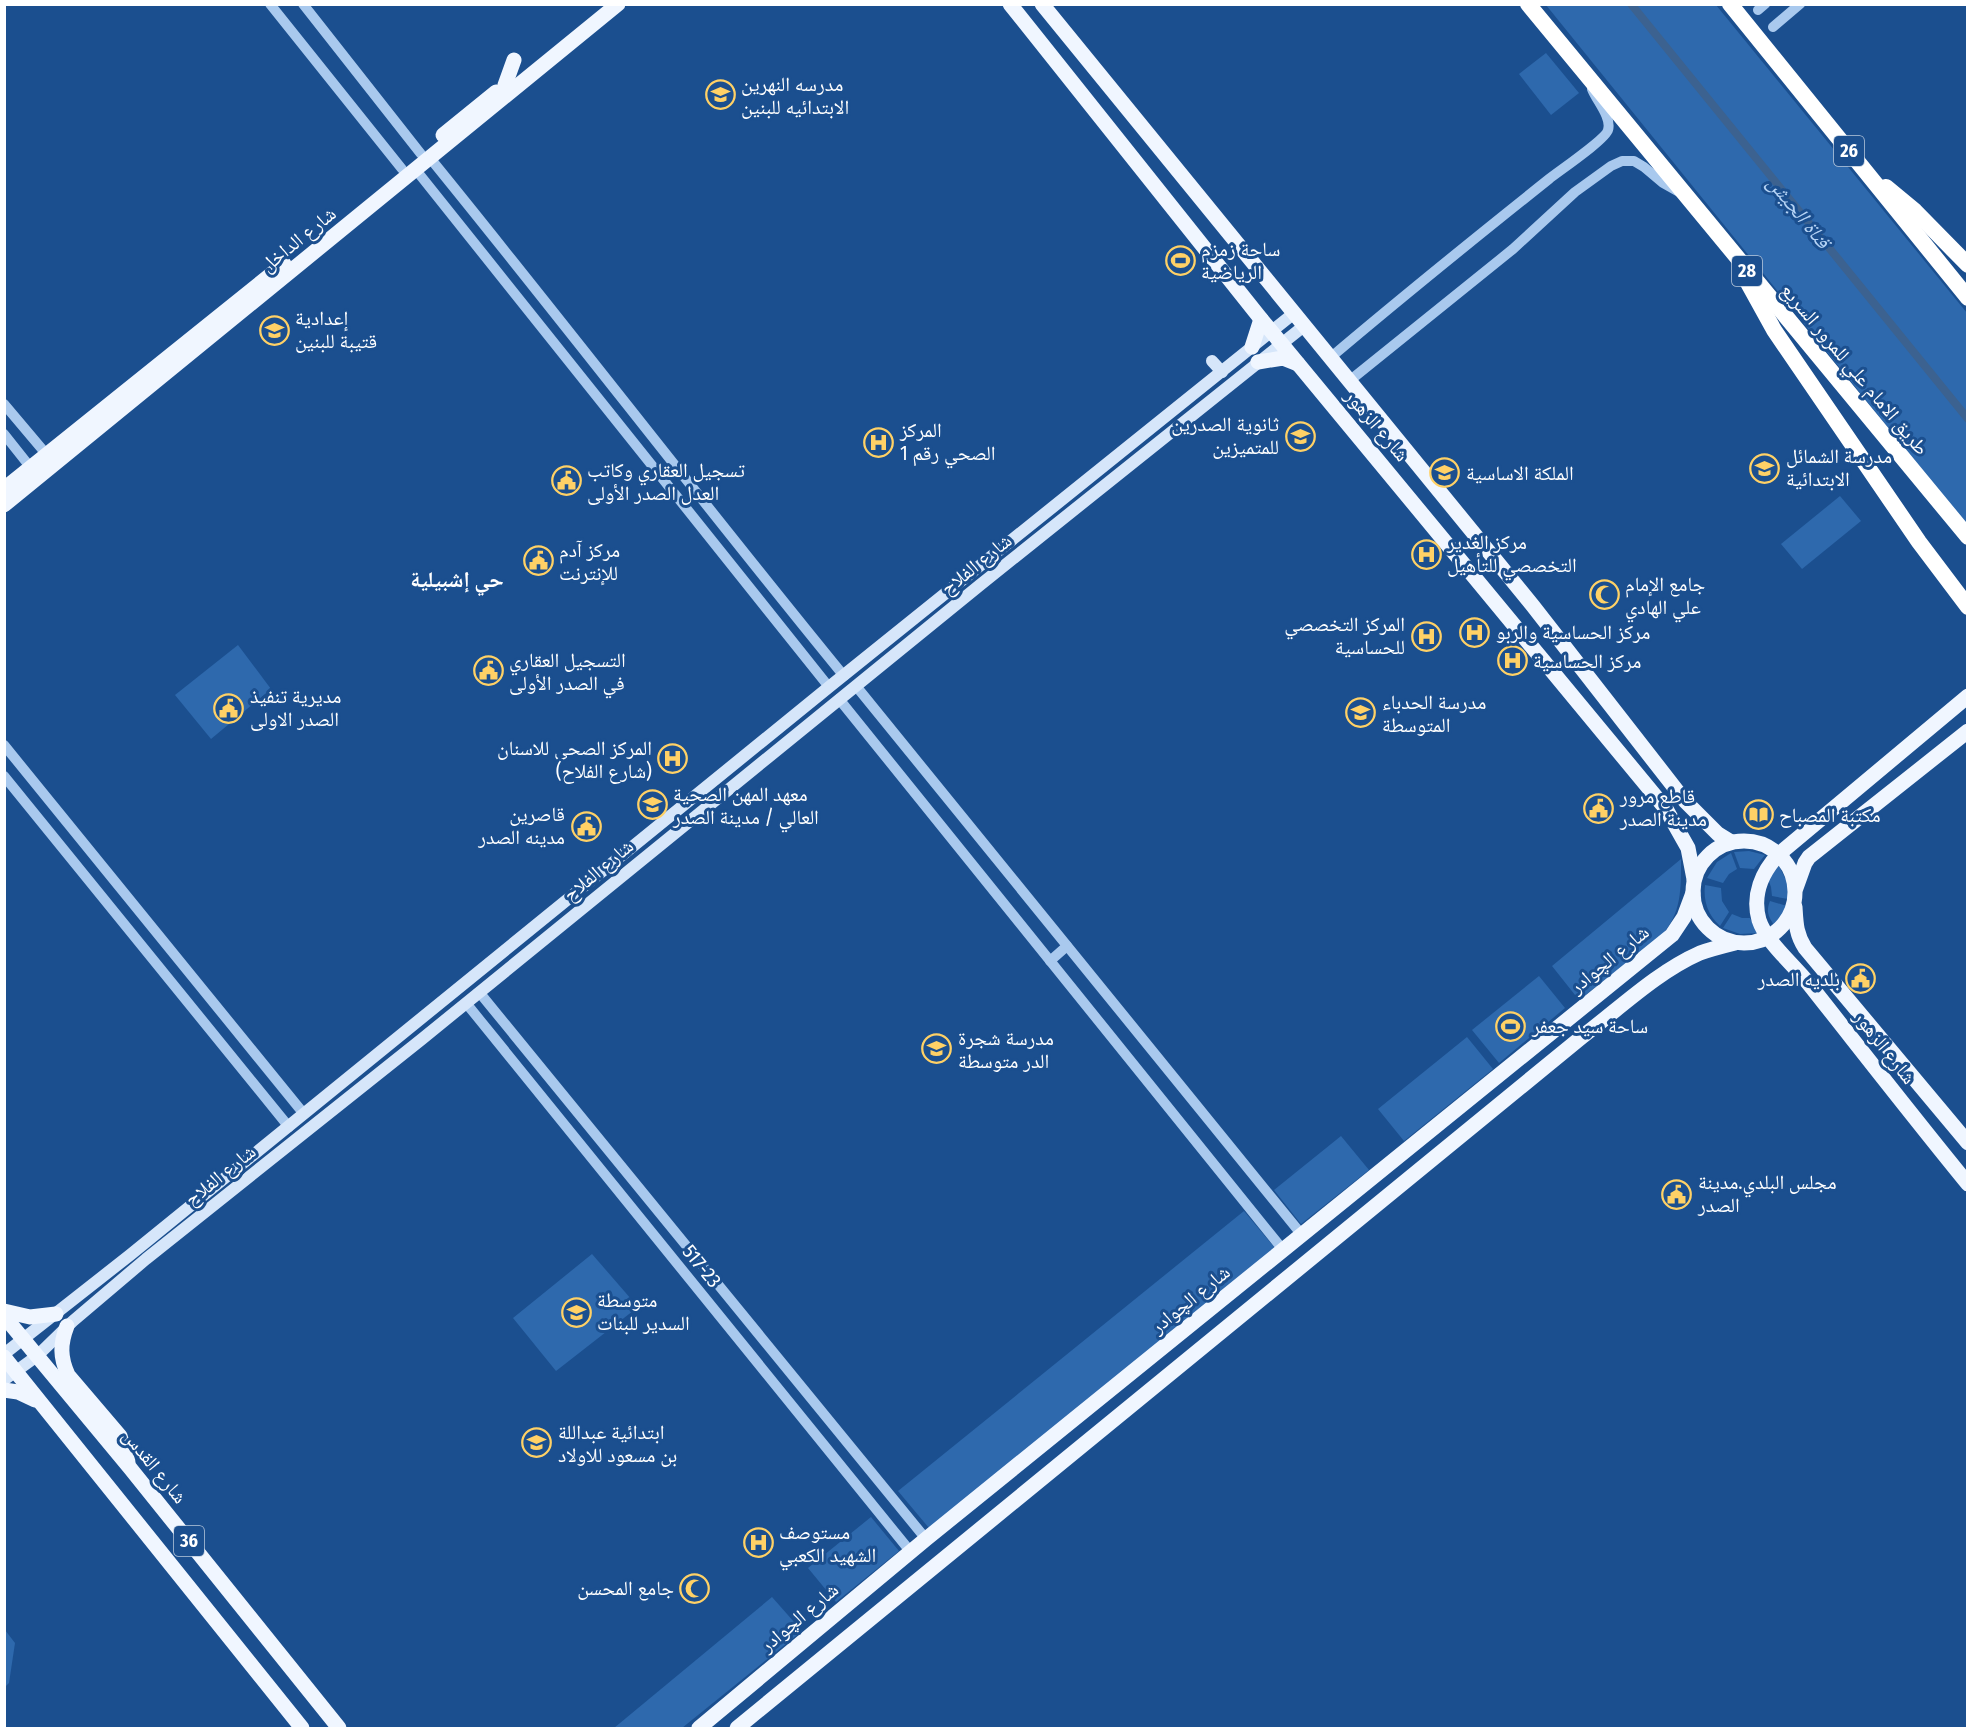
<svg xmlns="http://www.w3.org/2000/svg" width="1972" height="1733" font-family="'Fira Sans Condensed','Noto Naskh Arabic',sans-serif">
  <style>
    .green { fill: #2e69ad }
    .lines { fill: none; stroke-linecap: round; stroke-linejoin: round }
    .canal { stroke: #3c6290; stroke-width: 8 }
    .tertiary { stroke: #a9c9ee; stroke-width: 10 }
    .secondary { stroke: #d6e6fa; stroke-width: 12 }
    .primary { stroke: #f0f6ff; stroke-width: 15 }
    .motorway { stroke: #fff; stroke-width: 16 }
    .labels { text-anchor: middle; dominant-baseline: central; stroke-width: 6; stroke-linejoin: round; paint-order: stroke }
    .shield { fill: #1b4f8f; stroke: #bbcadd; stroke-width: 1.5 }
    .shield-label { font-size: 18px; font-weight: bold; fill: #fff }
    .poi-label { font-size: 20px; fill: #fff; stroke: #1b4f8f; text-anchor: start }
    .street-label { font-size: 20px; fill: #fff; stroke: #1b4f8f }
    .water-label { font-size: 21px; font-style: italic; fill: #b5d3f5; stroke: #1b4f8f }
    .quarter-label { font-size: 22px; font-weight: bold; fill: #fff; stroke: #1b4f8f }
  </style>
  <rect width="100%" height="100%" fill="#1b4f8f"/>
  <g class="green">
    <polygon points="1546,5 1716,5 1967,313 1967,525"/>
    <polygon points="1546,53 1579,93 1551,115 1519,74"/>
    <polygon points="1840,496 1861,521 1802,569 1781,544"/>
    <polygon points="238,645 271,689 211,739 175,695"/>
    <polygon points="1749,851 1765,855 1754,869 1740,868 1734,852"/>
    <polygon points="1731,853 1737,869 1729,874 1723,883 1707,878 1717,862"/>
    <path d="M1681,859C1681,889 1682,913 1661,936L1579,1000L1552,966Z"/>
    <polygon points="1779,866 1787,882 1788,899 1772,896 1771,887 1768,879"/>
    <path d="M1705,885L1721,888L1722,901L1729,912L1720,926C1708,915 1703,901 1705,885Z"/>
    <path d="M1770,901L1787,906L1783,915L1774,925C1768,916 1766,911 1770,901Z"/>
    <polygon points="1732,914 1742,918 1750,918 1758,933 1740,934 1723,928"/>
    <polygon points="1539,976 1565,1008 1499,1063 1472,1030"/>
    <polygon points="1467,1037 1493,1069 1404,1141 1378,1109"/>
    <polygon points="1341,1136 1369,1170 1301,1224 1274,1190"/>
    <polygon points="1244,1211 1275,1248 929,1528 898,1491"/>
    <polygon points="592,1254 638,1307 556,1371 513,1318"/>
    <polygon points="871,1517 899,1551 836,1602 808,1568"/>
    <polygon points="772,1597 802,1631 682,1728 614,1728"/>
    <polygon points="5,1630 15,1643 9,1683 5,1687"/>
  </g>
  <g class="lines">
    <polyline class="canal" points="1631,4 1968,419"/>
    <g class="tertiary">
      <polyline points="270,4 402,169"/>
      <polyline points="303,4 421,154"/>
      <polyline points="1758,10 1765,4"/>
      <polyline points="1773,27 1800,4"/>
      <path d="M430,158C570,330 704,505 844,676"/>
      <polyline points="416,170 829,687"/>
      <path d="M1330,358C1402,297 1475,238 1549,179C1559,171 1606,139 1608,130C1612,117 1596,100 1592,89"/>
      <polyline points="1348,382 1513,249 1575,192 1611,166 1622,161 1634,161 1644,167 1663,183 1679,192"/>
      <polyline points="4,404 47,455"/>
      <polyline points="4,434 31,468"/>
      <polyline points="856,686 1302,1235"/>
      <polyline points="839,699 1284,1251"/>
      <polyline points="4,745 304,1114"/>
      <polyline points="4,776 289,1127"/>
      <polyline points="1050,961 1067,946"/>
      <polyline points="479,992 926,1539"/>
      <polyline points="466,1003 910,1551"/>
    </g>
    <g class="secondary">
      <polyline points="1212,361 1222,372"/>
      <polyline points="4,1354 130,1255 829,687 1293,314"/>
      <polyline points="4,1380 37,1356 73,1321 146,1259 422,1039 980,585 1304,326"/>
    </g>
    <g class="primary">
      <polyline points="1010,4 1261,319 1666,809 1688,848 1694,879"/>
      <polyline points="1042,4 1533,606 1685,801 1718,834 1731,842"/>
      <polyline points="505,85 514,60"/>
      <polyline points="443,135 496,92"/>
      <polyline points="1252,347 1261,319"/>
      <polyline points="1258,362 1283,358 1298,364"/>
      <polyline points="4,489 284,264"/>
      <polyline points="4,505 618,4"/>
      <path d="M1968,696L1779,854C1762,872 1752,895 1759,920C1766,942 1794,965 1809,984C1862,1051 1914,1118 1968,1184"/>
      <circle cx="1744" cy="892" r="51"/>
      <polyline points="1796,888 1805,863 1809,857 1968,731"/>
      <path d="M1795,907C1796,923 1796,934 1805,948L1968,1143"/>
      <polyline points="4,1311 30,1317 56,1314"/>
      <polyline points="4,1316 130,1468 339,1728"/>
      <path d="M67,1326C60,1344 60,1357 68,1375L120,1436L128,1462"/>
      <polyline points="4,1357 302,1728"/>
      <polyline points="4,1390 18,1392 35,1400"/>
      <polyline points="699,1728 926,1539 1672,935 1684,917 1693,893"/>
      <path d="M737,1728L1583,1036C1620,1008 1657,972 1700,953C1711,949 1723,946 1735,943"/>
    </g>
    <g class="motorway">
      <polyline points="1528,4 1968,537"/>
      <polyline points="1730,4 1968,298"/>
      <polyline points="1886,187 1915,211 1968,265"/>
      <polyline points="1748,283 1774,330 1919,542 1968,607"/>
    </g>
  </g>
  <defs>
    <symbol id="school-ring" viewBox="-11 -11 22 22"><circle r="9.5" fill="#1b4f8f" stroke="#ffd166" stroke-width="1.5"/><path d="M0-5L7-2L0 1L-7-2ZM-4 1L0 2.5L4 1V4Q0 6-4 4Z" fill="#ffd166"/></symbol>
    <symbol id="stadium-ring" viewBox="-11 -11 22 22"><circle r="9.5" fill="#1b4f8f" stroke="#ffd166" stroke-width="1.5"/><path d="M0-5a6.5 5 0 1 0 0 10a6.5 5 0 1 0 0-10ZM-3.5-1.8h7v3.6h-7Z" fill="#ffd166"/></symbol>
    <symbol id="hospital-ring" viewBox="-11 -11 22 22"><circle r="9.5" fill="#1b4f8f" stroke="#ffd166" stroke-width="1.5"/><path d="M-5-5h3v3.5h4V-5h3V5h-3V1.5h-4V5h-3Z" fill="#ffd166"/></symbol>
    <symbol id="civic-ring" viewBox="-11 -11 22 22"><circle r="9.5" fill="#1b4f8f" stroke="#ffd166" stroke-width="1.5"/><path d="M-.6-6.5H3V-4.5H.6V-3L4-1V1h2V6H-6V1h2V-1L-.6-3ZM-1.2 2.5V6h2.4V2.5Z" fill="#ffd166"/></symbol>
    <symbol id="mosque-ring" viewBox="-11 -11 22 22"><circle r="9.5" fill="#1b4f8f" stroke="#ffd166" stroke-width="1.5"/><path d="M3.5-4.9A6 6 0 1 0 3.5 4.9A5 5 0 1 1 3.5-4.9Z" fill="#ffd166"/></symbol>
    <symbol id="university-ring" viewBox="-11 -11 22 22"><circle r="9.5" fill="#1b4f8f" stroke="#ffd166" stroke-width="1.5"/><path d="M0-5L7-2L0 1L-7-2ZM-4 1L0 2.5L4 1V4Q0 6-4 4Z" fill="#ffd166"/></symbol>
    <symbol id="library-ring" viewBox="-11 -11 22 22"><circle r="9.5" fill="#1b4f8f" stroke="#ffd166" stroke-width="1.5"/><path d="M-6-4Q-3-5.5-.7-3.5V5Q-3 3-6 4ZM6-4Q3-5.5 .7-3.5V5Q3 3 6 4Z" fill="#ffd166"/></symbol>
  </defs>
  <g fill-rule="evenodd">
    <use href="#school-ring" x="704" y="78" width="33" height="33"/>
    <use href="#stadium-ring" x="1164" y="244" width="33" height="33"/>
    <use href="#school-ring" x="258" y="314" width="33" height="33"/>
    <use href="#school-ring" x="1284" y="420" width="33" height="33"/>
    <use href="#hospital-ring" x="862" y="426" width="33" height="33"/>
    <use href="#school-ring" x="1748" y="452" width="33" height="33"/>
    <use href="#school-ring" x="1428" y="456" width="33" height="33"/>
    <use href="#civic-ring" x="550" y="464" width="33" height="33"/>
    <use href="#hospital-ring" x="1410" y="538" width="33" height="33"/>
    <use href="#civic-ring" x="522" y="544" width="33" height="33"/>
    <use href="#mosque-ring" x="1588" y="578" width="33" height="33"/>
    <use href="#hospital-ring" x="1458" y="616" width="33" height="33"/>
    <use href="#hospital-ring" x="1410" y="620" width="33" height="33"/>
    <use href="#hospital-ring" x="1496" y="644" width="33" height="33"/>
    <use href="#civic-ring" x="472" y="654" width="33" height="33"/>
    <use href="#civic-ring" x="212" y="692" width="33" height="33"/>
    <use href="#school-ring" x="1344" y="696" width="33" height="33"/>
    <use href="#hospital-ring" x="656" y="742" width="33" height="33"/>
    <use href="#university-ring" x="636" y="788" width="33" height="33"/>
    <use href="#civic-ring" x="1582" y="792" width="33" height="33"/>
    <use href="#library-ring" x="1742" y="798" width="33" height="33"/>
    <use href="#civic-ring" x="570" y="810" width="33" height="33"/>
    <use href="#civic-ring" x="1844" y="962" width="33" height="33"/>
    <use href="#stadium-ring" x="1494" y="1010" width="33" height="33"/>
    <use href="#school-ring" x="920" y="1032" width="33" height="33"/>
    <use href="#civic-ring" x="1660" y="1178" width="33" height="33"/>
    <use href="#school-ring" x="560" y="1296" width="33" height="33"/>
    <use href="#school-ring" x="520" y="1426" width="33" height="33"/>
    <use href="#hospital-ring" x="742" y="1526" width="33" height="33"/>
    <use href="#mosque-ring" x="678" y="1572" width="33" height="33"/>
  </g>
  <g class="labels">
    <g class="shield">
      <rect x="1834" y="136" width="30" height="30" rx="4.5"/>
      <rect x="1732" y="256" width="30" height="30" rx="4.5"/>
      <rect x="174" y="1526" width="30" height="30" rx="4.5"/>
    </g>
    <g class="shield-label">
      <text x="1849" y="151">26</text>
      <text x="1747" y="271">28</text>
      <text x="189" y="1541">36</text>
    </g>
    <g class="poi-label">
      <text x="741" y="84">مدرسه النهرين<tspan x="741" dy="23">الابتدائيه للبنين</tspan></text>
      <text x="1201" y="249">ساحة زمزم<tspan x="1201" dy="23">الرياضية</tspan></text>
      <text x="295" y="318">إعدادية<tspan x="295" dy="23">قتيبة للبنين</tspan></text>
      <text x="1279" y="424" text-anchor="end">ثانوية الصدرين<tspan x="1279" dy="23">للمتميزين</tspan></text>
      <text x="900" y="430">المركز<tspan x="900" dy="23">الصحي رقم 1</tspan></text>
      <text x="1786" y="456">مدرسة الشمائل<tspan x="1786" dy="23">الابتدائية</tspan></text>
      <text x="587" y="470">تسجيل العقاري وكاتب<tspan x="587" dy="23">العدل الصدر الأولى</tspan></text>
      <text x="1466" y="473">الملكة الاساسية</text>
      <text x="1447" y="542">مركز الغدير<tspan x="1447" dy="23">التخصصي للتأهيل</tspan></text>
      <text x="559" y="550">مركز آدم<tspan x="559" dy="23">للإنترنت</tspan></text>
      <text x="1625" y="584">جامع الإمام<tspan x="1625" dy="23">علي الهادي</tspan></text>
      <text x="1405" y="624" text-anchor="end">المركز التخصصي<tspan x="1405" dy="23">للحساسية</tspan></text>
      <text x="1496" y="632">مركز الحساسية والربو</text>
      <text x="509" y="660">التسجيل العقاري<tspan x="509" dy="23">في الصدر الأولى</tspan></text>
      <text x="1533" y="661">مركز الحساسية</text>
      <text x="250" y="696">مديرية تنفيذ<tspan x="250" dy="23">الصدر الاولى</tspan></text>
      <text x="1382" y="702">مدرسة الحدباء<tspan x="1382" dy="23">المتوسطة</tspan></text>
      <text x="652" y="748" text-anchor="end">المركز الصحي للاسنان<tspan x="652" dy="23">(شارع الفلاح)</tspan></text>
      <text x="673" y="794">معهد المهن الصحية<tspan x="673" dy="23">العالي / مدينة الصدر</tspan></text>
      <text x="1620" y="796">قاطع مرور<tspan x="1620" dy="23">مدينة الصدر</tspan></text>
      <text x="565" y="814" text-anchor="end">قاصرين<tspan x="565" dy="23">مدينه الصدر</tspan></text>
      <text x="1779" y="815">مكتبة المصباح</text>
      <text x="1840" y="979" text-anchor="end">بلديه الصدر</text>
      <text x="1532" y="1026">ساحة سيد جعفر</text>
      <text x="958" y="1038">مدرسة شجرة<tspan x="958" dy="23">الدر متوسطة</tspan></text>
      <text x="1698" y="1182">مجلس البلدي.مدينة<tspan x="1698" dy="23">الصدر</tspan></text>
      <text x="597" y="1300">متوسطة<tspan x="597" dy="23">السدير للبنات</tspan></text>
      <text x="558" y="1432">ابتدائية عبداللة<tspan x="558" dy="23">بن مسعود للاولاد</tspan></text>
      <text x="779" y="1532">مستوصف<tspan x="779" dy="23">الشهيد الكعبي</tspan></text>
      <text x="674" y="1588" text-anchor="end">جامع المحسن</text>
    </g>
    <g class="street-label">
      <text transform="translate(298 239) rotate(-39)">شارع الداخل</text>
      <text transform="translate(1855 369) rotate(50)">طريق الامام علي للمرور السريع</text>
      <text transform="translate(1377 425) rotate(50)">شارع الزهور</text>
      <text transform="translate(976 564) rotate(-39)">شارع الفلاح</text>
      <text transform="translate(598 870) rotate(-40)">شارع الفلاح</text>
      <text transform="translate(1609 959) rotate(-39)">شارع الچوادر</text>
      <text transform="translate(1885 1047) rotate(52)">شارع الزهور</text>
      <text transform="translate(220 1175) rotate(-39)">شارع الفلاح</text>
      <text transform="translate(702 1266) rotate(51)">517-23</text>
      <text transform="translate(1190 1299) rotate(-39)">شارع الچوادر</text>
      <text transform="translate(155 1466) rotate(51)">شارع القدس</text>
      <text transform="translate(799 1617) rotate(-40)">شارع الچوادر</text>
    </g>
    <g class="water-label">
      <text transform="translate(1799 212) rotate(51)">قناة الجيش</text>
    </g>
    <g class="quarter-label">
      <text x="457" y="579">حي إشبيلية</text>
    </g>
  </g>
  <rect width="1972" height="1733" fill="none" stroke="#ffffff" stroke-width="12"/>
</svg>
